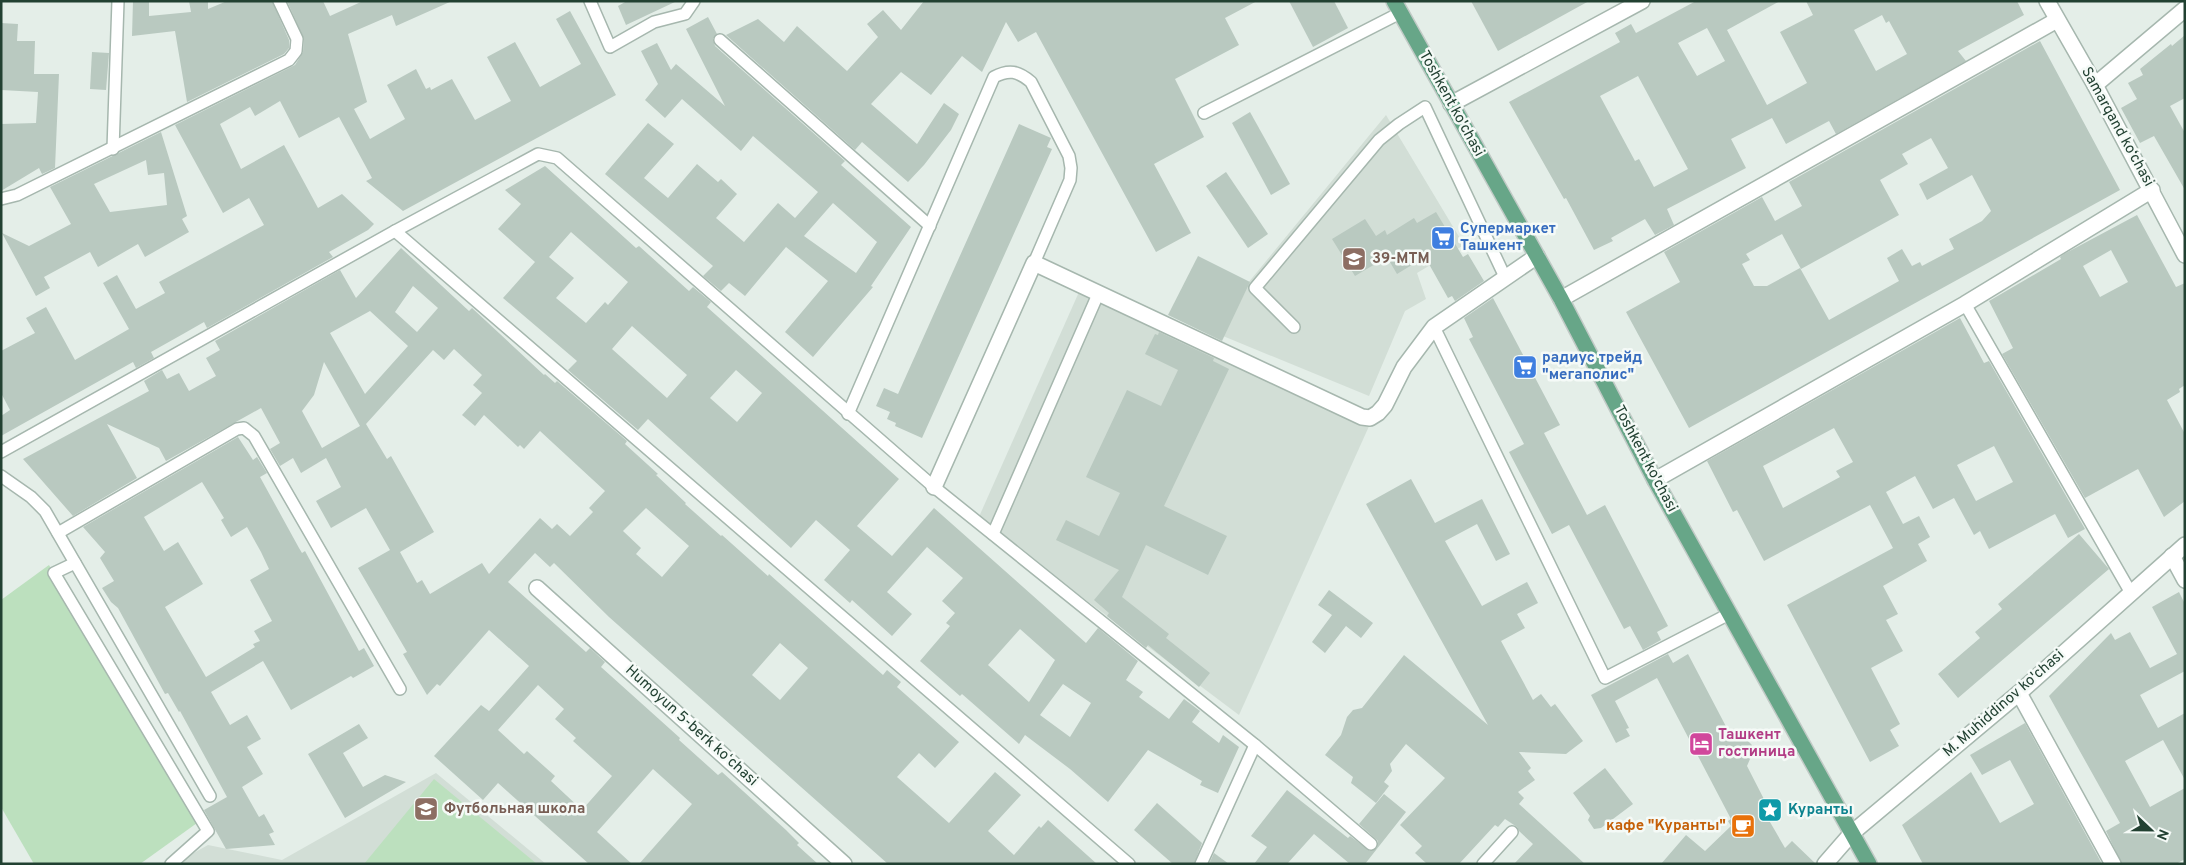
<svg xmlns="http://www.w3.org/2000/svg" width="2186" height="865" font-family="Overpass,sans-serif">
  <style>
    .built { fill: #d2ded6 }
    .garden { fill: #bce0be }
    .building { fill: #b9c9c0; fill-rule: evenodd }
    .lines { fill: none; stroke-linecap: round; stroke-linejoin: round }
    .service-casing { stroke: #a6b7ae; stroke-width: 14 }
    .minor-casing { stroke: #a6b7ae; stroke-width: 18 }
    .primary-casing { stroke: #c1cac6; stroke-width: 18 }
    .service { stroke: #fff; stroke-width: 11 }
    .minor { stroke: #fff; stroke-width: 15 }
    .primary { stroke: #67a688; stroke-width: 15 }
    .labels { text-anchor: middle; dominant-baseline: central; stroke-width: 5; stroke-linejoin: round; paint-order: stroke }
    .street-label { font-size: 15px; fill: #224132; stroke: #f5faf7 }
    .shop-label { font-size: 15px; font-weight: bold; fill: #366cbe; stroke: #f5faf7; text-anchor: start }
    .education-label { font-size: 15px; font-weight: bold; fill: #785e54; stroke: #f5faf7; text-anchor: start }
    .hotel-label { font-size: 15px; font-weight: bold; fill: #b23c85; stroke: #f5faf7; text-anchor: start }
    .culture-label { font-size: 15px; font-weight: bold; fill: #0d838f; stroke: #f5faf7; text-anchor: start }
    .food-label { font-size: 15px; font-weight: bold; fill: #c56008; stroke: #f5faf7; text-anchor: end }
  </style>
  <rect width="100%" height="100%" fill="#e4eee8"/>
  <g class="built">
    <polygon points="1386,115 1464,245 1417,273 1426,299 1405,311 1369,396 1223,336 1248,283"/>
    <polygon points="1079,292 1370,424 1239,715 978,519"/>
    <polygon points="436,773 546,864 174,864 208,845 282,860"/>
  </g>
  <g class="garden">
    <polygon points="49,565 197,823 140,864 34,864 1,807 1,600"/>
    <polygon points="434,779 537,864 364,864"/>
  </g>
  <g class="building">
    <polygon points="133,1 149,1 149,16 191,12 189,1 208,1 208,9 227,1 272,1 289,40 289,48 284,54 187,102 175,31 132,36"/>
    <polygon points="287,1 323,1 330,16 363,1 452,1 396,26 392,15 348,34 367,102 354,109 370,139 405,119 387,85 416,69 426,89 430,87 431,90 452,79 475,120 511,101 487,57 515,42 540,87 581,64 556,19 570,11 616,95 403,211 366,181 372,178 339,117 299,138 280,101 255,116 250,107 220,124 241,169 284,145 318,208 342,194 374,224 368,230 329,252 333,257 207,328 204,322 183,334 151,352 154,358 136,368 133,362 1,436 1,416 10,410 1,393 1,351 35,333 26,318 46,307 75,360 129,329 103,283 117,275 136,309 165,293 159,282 264,225 249,198 223,213 175,125 295,65 303,52 304,39"/>
    <polygon points="627,1 677,1 626,25 618,6"/>
    <polygon points="924,1 1257,1 1225,18 1239,45 1175,79 1204,137 1154,164 1191,233 1156,252 1036,32 1018,42 1006,22 982,72 962,56 931,95 901,72 871,104 917,144 944,103 959,114 951,130 924,165 908,182 862,142 855,150 726,35 758,19 784,42 797,26 847,71 878,37 867,24 883,10 901,30"/>
    <polygon points="1289,1 1334,1 1348,28 1313,47"/>
    <polygon points="1471,1 1589,1 1498,51"/>
    <path d="M1696,1H1780L1727,30L1767,105L1807,83L1780,32L1813,15L1806,1H2017L2024,15L1958,51L1966,61L1836,134L1829,121L1786,144L1772,118L1731,139L1746,168L1667,209L1674,225L1655,235L1645,219L1611,238L1613,241L1594,250L1566,198L1564,199L1509,102L1620,42L1615,33L1631,24L1636,33ZM1882,15L1886,23L1889,21L1907,54L1876,71L1854,30ZM1707,28L1725,61L1697,76L1678,43ZM1638,76L1688,169L1654,187L1639,159L1635,161L1600,96Z"/>
    <path d="M708,17L717,34L713,39L715,46L845,161L841,165L911,227L871,286L873,287L813,357L785,332L828,281L786,247L745,296L729,283L721,291L703,276L713,266L605,174L648,123L674,144L644,178L668,198L697,164L718,182L721,179L737,194L716,218L744,242L778,203L795,218L818,192L753,136L741,151L682,99L665,118L645,100L658,84L641,51L657,43L671,70L676,64L725,106L686,29ZM833,203L877,242L856,273L804,236Z"/>
    <polygon points="1,23 18,24 17,41 35,41 34,74 59,74 55,168 42,174 39,168 1,191 1,124 36,123 38,92 1,90"/>
    <polygon points="2185,35 2185,98 2170,106 2185,133 2185,190 2154,136 2140,143 2121,108 2137,99 2128,83 2143,75 2140,69 2171,44 2172,46"/>
    <path d="M2040,41L2120,190L1689,428L1626,312L1680,282L1664,252L1762,197L1775,221L1802,206L1789,182ZM1931,138L1948,168L1919,184L1927,200L1972,175L1991,211L1982,221L1949,239L1954,249L1922,266L1920,262L1912,266L1902,249L1887,258L1899,281L1829,320L1800,268L1767,286H1754L1742,264L1750,260L1746,254L1782,234L1801,269L1899,215L1880,180L1908,164L1902,154Z"/>
    <polygon points="92,52 109,53 106,90 90,89"/>
    <polygon points="1250,112 1290,184 1271,195 1232,123"/>
    <polygon points="1019,124 1051,138 1047,147 1052,149 922,438 895,426 896,423 887,419 890,412 876,406 884,388 898,394"/>
    <path d="M161,132L187,216L182,219L189,232L145,257L138,244L98,267L90,252L44,277L50,288L36,296L2,233L29,246L71,224L50,187ZM146,160L148,175L164,173L167,205L110,212L94,184Z"/>
    <path d="M545,166L636,248L639,246L689,291L693,287L711,302L707,307L899,479L857,526L892,556L934,508L1086,643L1098,628L1138,661L1126,680L1143,692L1139,697L1169,719L1184,699L1200,711L1192,722L1219,743L1223,735L1239,747L1218,793L1200,785L1202,781L1148,750L1108,802L1070,769L1025,735L1019,744L962,694L960,696L920,661L950,626L946,623L955,613L942,601L963,578L927,547L887,592L912,614L892,636L852,600L850,603L824,580L850,550L816,520L791,548L648,419L638,430L568,370L577,361L503,298L535,262L498,229L521,204L505,190ZM571,232L628,282L608,305L605,302L586,323L556,298L574,278L549,257ZM632,326L687,375L667,398L612,349ZM736,370L762,393L737,422L710,398ZM1020,629L1055,660L1029,702L988,665ZM1063,684L1091,703L1070,737L1040,715Z"/>
    <polygon points="1226,172 1268,234 1248,248 1206,186"/>
    <polygon points="1436,212 1463,257 1468,254 1484,281 1455,301 1452,296 1448,298 1425,257 1397,274 1387,257 1355,276 1332,239 1365,219 1376,236 1385,230 1387,235 1414,218 1417,223"/>
    <path d="M2137,215L2176,287L2185,283V385L2179,389L2180,392L2167,400L2185,434V501L2164,517L2138,469L2085,498L2002,354L2013,348L1989,301L2061,259L2060,257L2064,254ZM2111,250L2128,282L2100,297L2083,266Z"/>
    <path d="M401,248L469,311L472,308L544,375L545,374L555,383L557,381L627,441L625,444L658,474L656,475L686,503L685,504L721,536L722,535L768,576L769,574L883,675L887,670L901,682L897,687L959,742L935,768L919,753L897,777L949,823L995,772L1021,795L988,831L1014,855L1039,826L1041,828L1048,820L1097,864H888L609,617L554,563L550,567L535,553L508,582L586,652L590,648L605,662L601,667L680,738L679,740L718,775L722,772L786,830L799,843L797,845L818,864H639L692,804L653,769L597,832L632,864H589L498,783L483,800L434,756L481,705L489,711L529,666L489,630L440,686L437,684L427,695L403,654L407,652L358,568L390,550L366,508L331,528L316,501L341,487L326,458L301,473L293,458L280,466L270,449L280,443L261,408L166,461L159,448L107,424L137,478L73,516L23,459L149,391L144,381L162,370L167,379L179,373L189,391L216,376L206,358L220,350L215,341L340,270L356,298ZM413,286L438,308L417,332L395,312ZM370,311L408,346L365,394L330,333ZM454,349L482,375L473,385L482,393L462,415L475,426L484,415L518,447L520,445L524,449L540,431L605,491L589,508L593,512L570,536L557,524L552,529L540,518L489,574L482,563L430,594L422,580L417,583L400,552L434,532L391,456L387,459L366,424L433,350L444,360ZM324,362L360,426L322,448L302,411L314,395ZM646,508L689,546L662,577L636,554L641,548L623,531ZM780,643L808,668L780,700L752,675ZM538,685L564,709L555,719L576,738L573,741L612,776L582,810L551,781L555,776L527,751L524,754L498,730Z"/>
    <polygon points="1198,256 1250,282 1222,341 1168,315"/>
    <polygon points="1493,298 1560,425 1544,433 1587,515 1605,505 1668,626 1657,632 1661,640 1643,650 1630,626 1624,629 1569,525 1552,534 1509,452 1524,444 1469,339 1473,337 1464,318"/>
    <path d="M1960,318L1984,363L1989,361L2085,529L2068,538L2055,514L1989,549L1980,531L1974,535L1954,498L1933,509L1915,476L1886,492L1903,524L1919,516L1930,537L1918,544L1927,561L1883,586L1898,614L1886,620L1903,651L1871,668L1900,724L1890,730L1899,746L1870,762L1787,605L1893,548L1870,505L1764,561L1737,510L1733,512L1707,461ZM1834,428L1853,462L1836,471L1840,477L1783,508L1763,466ZM1994,446L2013,482L1976,501L1957,465Z"/>
    <polygon points="1159,332 1214,358 1213,361 1229,369 1164,506 1227,536 1208,575 1146,545 1122,597 1169,634 1166,638 1210,673 1199,687 1148,645 1146,648 1107,616 1109,613 1094,600 1119,570 1056,540 1066,520 1099,536 1120,493 1086,477 1127,390 1161,406 1178,370 1145,354 1155,334 1158,335"/>
    <path d="M238,437L253,460L257,457L267,473L260,477L299,548L302,553L305,551L359,651L364,648L374,666L353,678L351,676L291,710L263,661L211,692L230,725L247,715L261,739L247,747L263,774L242,787L259,817L264,814L274,832L269,834L275,845L226,849L204,810L227,797L180,711L179,712L168,693L165,694L118,608L111,602L102,588L114,581L100,558L105,552L83,527ZM202,482L224,518L221,520L231,537L247,527L261,552L269,569L250,580L272,621L254,631L260,641L253,644L255,647L206,677L165,607L203,584L178,542L164,551L144,517Z"/>
    <polygon points="1411,479 1435,523 1482,499 1510,554 1496,561 1477,524 1445,541 1482,606 1527,582 1538,603 1517,614 1525,628 1501,641 1533,700 1541,694 1551,707 1555,704 1583,741 1566,754 1519,752 1531,768 1528,771 1535,780 1518,792 1524,798 1519,804 1585,864 1514,864 1533,844 1519,831 1517,827 1505,819 1498,827 1495,825 1459,864 1427,864 1415,853 1422,846 1400,825 1445,778 1406,744 1390,764 1392,771 1384,782 1389,786 1376,803 1351,783 1353,777 1325,755 1341,735 1347,717 1353,710 1362,708 1404,655 1488,725 1366,504"/>
    <polygon points="2079,534 2109,569 1958,698 1938,674 1980,638 1975,632 2002,609 1998,604"/>
    <polygon points="1329,590 1373,623 1361,638 1346,626 1325,653 1312,642 1332,615 1318,605"/>
    <polygon points="2179,592 2185,604 2185,671 2140,695 2158,728 2185,713 2185,780 2163,740 2125,761 2150,807 2185,788 2185,859 2176,864 2122,864 2106,831 2120,823 2049,696 2111,633 2115,640 2130,632 2150,668 2177,654 2152,607"/>
    <polygon points="1668,654 1673,663 1688,654 1731,736 1745,738 1752,745 1753,752 1747,766 1768,807 1763,810 1785,848 1792,841 1816,864 1661,864 1686,835 1705,851 1731,826 1728,821 1731,819 1657,678 1615,701 1629,728 1626,729 1630,736 1616,743 1591,695"/>
    <polygon points="2025,723 2102,864 1923,864 1902,825 1971,772 2000,823 2034,804 2010,760 1982,775 1970,755"/>
    <polygon points="359,724 368,738 343,753 363,787 385,775 406,782 345,818 308,754"/>
    <polygon points="1605,768 1633,804 1601,828 1594,829 1588,820 1590,816 1573,793"/>
    <polygon points="1287,790 1348,838 1350,836 1370,851 1377,848 1378,841 1359,824 1384,794 1406,812 1365,864 1350,864 1314,834 1287,864 1254,864 1267,847 1251,836"/>
    <polygon points="1157,803 1202,843 1194,864 1173,864 1134,830"/>
    <polygon points="1214,853 1229,864 1209,864"/>
  </g>
  <g class="lines">
    <defs>
      <g id="service">
        <polyline points="590,1 610,47 654,22 685,14 694,1"/>
        <polyline points="720,40 930,226"/>
        <polyline points="1204,113 1400,13"/>
        <polyline points="113,149 118,1"/>
        <polyline points="1,199 17,195 289,60 296,51 297,39 279,1"/>
        <polyline points="395,231 1129,864"/>
        <polyline points="1965,304 2131,593"/>
        <polyline points="1294,327 1255,288 1379,140 1399,124 1425,107 1505,277"/>
        <polyline points="1434,327 1605,678 1729,614"/>
        <path d="M848,414L994,77C1009,69 1018,71 1031,82L1069,156L1071,168L1070,180L1034,263"/>
        <polyline points="1,452 395,231 538,154 557,158 934,487 1255,745 1371,844"/>
        <polyline points="1,476 31,497 45,511 210,796"/>
        <polyline points="58,533 237,429 244,428 254,436 400,689"/>
        <polyline points="993,534 1099,292"/>
        <polyline points="75,563 54,573 208,831 171,864"/>
        <polyline points="1201,864 1255,745"/>
        <polyline points="1483,864 1512,832"/>
      </g>
      <g id="minor">
        <polyline points="2047,1 2095,85 2185,255"/>
        <polyline points="2095,85 2185,9"/>
        <polyline points="1451,104 1642,1"/>
        <polyline points="1561,299 2057,20"/>
        <polyline points="1655,480 1965,304 2152,190"/>
        <polyline points="934,487 1034,263 1362,417 1370,418 1378,413 1385,405 1404,367 1434,327 1537,256"/>
        <polyline points="2172,556 2185,580"/>
        <polyline points="537,588 844,864"/>
        <polyline points="2019,693 2113,864"/>
        <polyline points="1825,864 1852,833 2019,693 2185,545"/>
      </g>
      <polyline id="primary" points="1394,1 1561,299 1655,480 1869,864"/>
    </defs>
    <use href="#service" class="service-casing"/>
    <use href="#minor" class="minor-casing"/>
    <use href="#primary" class="primary-casing"/>
    <use href="#service" class="service"/>
    <use href="#minor" class="minor"/>
    <use href="#primary" class="primary"/>
  </g>
  <defs>
    <symbol id="supermarket-square" viewBox="-11 -11 22 22"><rect x="-9" y="-9" width="18" height="18" rx="4" fill="#3f7fe0" stroke="#f5faf7"/><path d="M-6-5.5h2.5l.6 2H6L4.5 2H-2.5L-4.4-4H-6ZM-1.5 3.2a1.3 1.3 0 1 0 .1 0ZM3 3.2a1.3 1.3 0 1 0 .1 0Z" fill="#fff"/></symbol>
    <symbol id="school-square" viewBox="-11 -11 22 22"><rect x="-9" y="-9" width="18" height="18" rx="4" fill="#8d6e63" stroke="#f5faf7"/><path d="M0-5L7-2L0 1L-7-2ZM-4 1L0 2.5L4 1V4Q0 6-4 4Z" fill="#fff"/></symbol>
    <symbol id="hotel-square" viewBox="-11 -11 22 22"><rect x="-9" y="-9" width="18" height="18" rx="4" fill="#d1479c" stroke="#f5faf7"/><path d="M-6-4.5h1.5V1H6V5H4.5V3h-9V5H-6ZM-4 0a1.8 1.8 0 1 1 3.6 0ZM.5 0V-2.5h3Q6-2.5 6 0Z" fill="#fff"/></symbol>
    <symbol id="sight-square" viewBox="-11 -11 22 22"><rect x="-9" y="-9" width="18" height="18" rx="4" fill="#0f9aa8" stroke="#f5faf7"/><path d="M0-6L1.8-2.2L6-1.7L2.9 1.2L3.7 5.4L0 3.3L-3.7 5.4L-2.9 1.2L-6-1.7L-1.8-2.2Z" fill="#fff"/></symbol>
    <symbol id="cafe-square" viewBox="-11 -11 22 22"><rect x="-9" y="-9" width="18" height="18" rx="4" fill="#e8710a" stroke="#f5faf7"/><path d="M-5.5-4.5H6V0H3Q3 3.5 0 3.5H-2.5Q-5.5 3.5-5.5 0ZM3-3.2v2h1.7v-2ZM-6 4.5H4V6H-6Z" fill="#fff"/></symbol>
  </defs>
  <g fill-rule="evenodd">
    <use href="#supermarket-square" x="1429" y="224" width="28" height="28"/>
    <use href="#school-square" x="1340" y="245" width="28" height="28"/>
    <use href="#supermarket-square" x="1511" y="353" width="28" height="28"/>
    <use href="#hotel-square" x="1687" y="730" width="28" height="28"/>
    <use href="#school-square" x="412" y="795" width="28" height="28"/>
    <use href="#sight-square" x="1756" y="796" width="28" height="28"/>
    <use href="#cafe-square" x="1729" y="812" width="28" height="28"/>
  </g>
  <g class="labels">
    <g class="street-label">
      <text transform="translate(1451 104) rotate(61)">Toshkent ko'chasi</text>
      <text transform="translate(2117 127) rotate(61)">Samarqand ko‘chasi</text>
      <text transform="translate(1645 459) rotate(62)">Toshkent ko'chasi</text>
      <text transform="translate(2004 704) rotate(-41)">M. Muhiddinov ko'chasi</text>
      <text transform="translate(691 726) rotate(42)">Humoyun 5-berk koʻchasi</text>
    </g>
    <g class="shop-label">
      <text x="1460" y="229">Супермаркет<tspan x="1460" dy="17">Ташкент</tspan></text>
      <text x="1542" y="358">радиус трейд<tspan x="1542" dy="17">"мегаполис"</tspan></text>
    </g>
    <g class="education-label">
      <text x="1372" y="259">39-MTM</text>
      <text x="444" y="809">Футбольная школа</text>
    </g>
    <g class="hotel-label">
      <text x="1718" y="735">Ташкент<tspan x="1718" dy="17">гостиница</tspan></text>
    </g>
    <g class="culture-label">
      <text x="1788" y="810">Куранты</text>
    </g>
    <g class="food-label">
      <text x="1726" y="826">кафе "Куранты"</text>
    </g>
  </g>
  <rect width="2186" height="865" fill="none" stroke="#224132" stroke-width="5"/>
  <g transform="translate(2151 830) rotate(112)" stroke="#f5faf7" stroke-width="4" paint-order="stroke">
  <path d="M0-4L9 19L0 12L-9 19Z" fill="#224132"/>
  <text y="-8" font-size="14" font-weight="bold" text-anchor="middle" fill="#224132">N</text>
  </g>
</svg>
